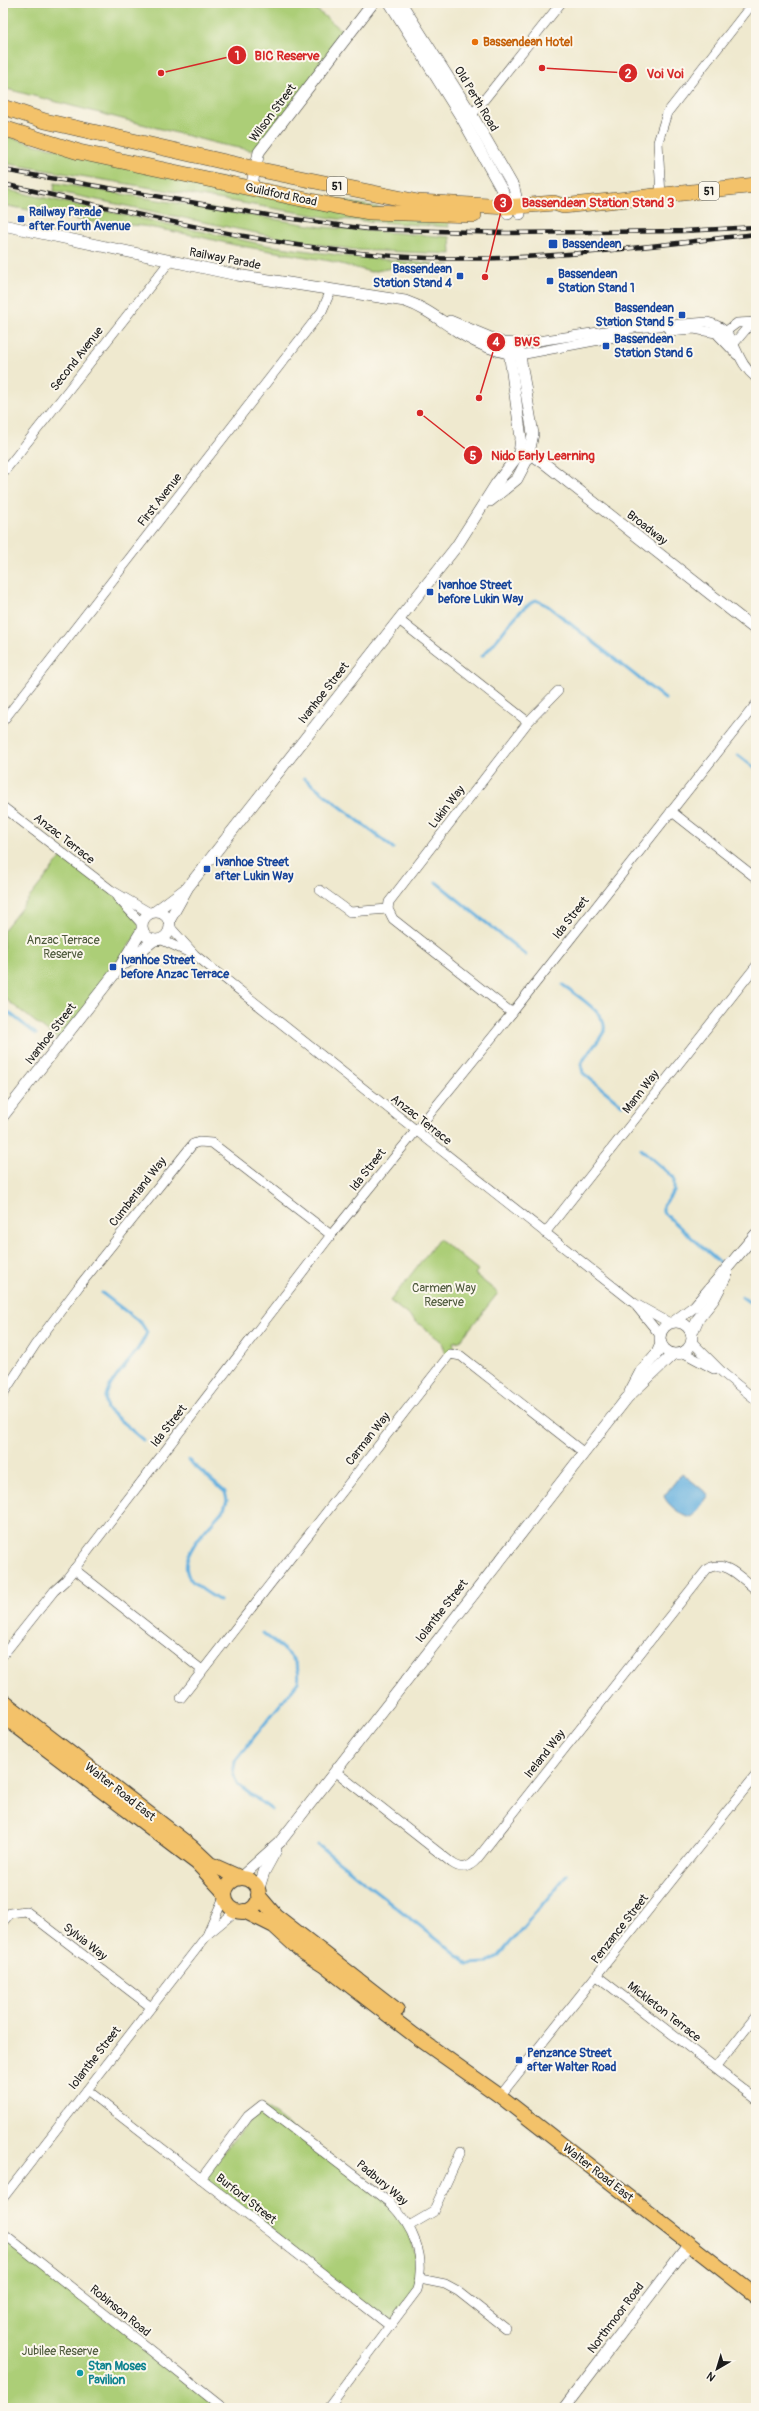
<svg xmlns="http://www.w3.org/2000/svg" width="759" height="2411" font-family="Pangolin,sans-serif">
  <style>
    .green { fill: #acce77; stroke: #64754a }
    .water { fill: #66b1df; stroke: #41667e }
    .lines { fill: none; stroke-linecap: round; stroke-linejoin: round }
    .stream { stroke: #66b1df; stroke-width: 3 }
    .minor-casing { stroke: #3c3b37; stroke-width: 10 }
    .tertiary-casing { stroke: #3c3b37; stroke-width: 12 }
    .primary-casing { stroke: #3c3b37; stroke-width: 16 }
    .trunk-casing { stroke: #3c3b37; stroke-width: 16 }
    .minor { stroke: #fff; stroke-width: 9 }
    .tertiary { stroke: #fff; stroke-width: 11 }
    .primary { stroke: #f3c26a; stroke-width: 14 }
    .trunk { stroke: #f3c26a; stroke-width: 15 }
    .rail-casing { stroke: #1c1c1c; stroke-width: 4.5 }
    .rail { stroke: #fbf7ec; stroke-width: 3; stroke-dasharray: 9; stroke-linecap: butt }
    .food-dot { fill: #e8710a; stroke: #fbf7ec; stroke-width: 1.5 }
    .transit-dot { fill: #1a4fb4; stroke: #fbf7ec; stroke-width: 1.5 }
    .culture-dot { fill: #0f9aa8; stroke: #fbf7ec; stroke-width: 1.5 }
    .labels { text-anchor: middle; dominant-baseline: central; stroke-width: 4; stroke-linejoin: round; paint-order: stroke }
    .shield { fill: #fbf7ec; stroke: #5f5e5a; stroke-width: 1 }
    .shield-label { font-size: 11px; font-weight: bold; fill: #1c1c1c }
    .food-label { font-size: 12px; font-weight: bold; fill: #c56008; stroke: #fbf7ec; text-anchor: start }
    .street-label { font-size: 12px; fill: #1c1c1c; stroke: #fbf7ec }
    .transit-label { font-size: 12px; font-weight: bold; fill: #164399; stroke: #fbf7ec; text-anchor: start }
    .park-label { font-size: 12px; fill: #4e5a3c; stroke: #fbf7ec }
    .culture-label { font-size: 12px; font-weight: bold; fill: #0d838f; stroke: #fbf7ec; text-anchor: start }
    .leader { fill: none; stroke: #d62828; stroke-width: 1.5 }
    .callout-dot { fill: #d62828; stroke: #fbf7ec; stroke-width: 1.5 }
    .mark-label { font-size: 12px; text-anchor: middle; font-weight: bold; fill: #fff }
    .callout-label { font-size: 13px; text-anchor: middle; font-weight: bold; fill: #d62828; stroke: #fbf7ec; stroke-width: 4; stroke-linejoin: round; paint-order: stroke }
  </style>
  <rect width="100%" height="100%" fill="#fbf7ec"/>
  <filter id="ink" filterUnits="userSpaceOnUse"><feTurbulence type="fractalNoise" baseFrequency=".025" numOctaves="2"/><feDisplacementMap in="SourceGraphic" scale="8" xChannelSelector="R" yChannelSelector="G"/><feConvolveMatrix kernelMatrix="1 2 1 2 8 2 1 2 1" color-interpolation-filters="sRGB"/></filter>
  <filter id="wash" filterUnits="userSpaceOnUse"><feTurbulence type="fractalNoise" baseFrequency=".012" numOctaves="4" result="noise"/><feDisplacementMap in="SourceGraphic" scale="16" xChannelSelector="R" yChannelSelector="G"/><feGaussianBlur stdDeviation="0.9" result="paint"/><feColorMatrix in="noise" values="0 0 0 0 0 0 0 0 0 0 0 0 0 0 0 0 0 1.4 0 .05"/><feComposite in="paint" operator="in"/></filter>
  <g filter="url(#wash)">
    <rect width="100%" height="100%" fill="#efe9cf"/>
    <g class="green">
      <polygon points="3,3 308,3 348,35 259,152 219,144 3,88"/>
      <polygon points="3,135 37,145 448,220 449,227 337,219 3,163"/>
      <polygon points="55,183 322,227 450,237 451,254 357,250 295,241 54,191"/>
      <polygon points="3,189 266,245 353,257 451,265 407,265 371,272 330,261 235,245 192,235 143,226 91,222 3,205"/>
      <polygon points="64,854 111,890 142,927 61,1042 3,997 3,931"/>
      <polygon points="439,1239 478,1270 475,1274 498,1293 460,1341 453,1342 456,1354 447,1358 442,1342 390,1301"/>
      <polygon points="262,2105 390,2203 409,2226 420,2279 390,2326 201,2179"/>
      <polygon points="3,2233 223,2408 3,2408"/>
    </g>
    <path class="water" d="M682,1473L709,1495L692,1518C683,1517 666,1504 664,1496Z"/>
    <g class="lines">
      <g class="stream">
        <path d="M482,656C501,639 513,612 536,600L548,606L665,699"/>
        <polyline points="738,755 756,769"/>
        <polyline points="304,778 393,848"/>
        <polyline points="436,882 526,955"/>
        <path d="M563,985C574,994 612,1016 603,1033C597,1044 587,1053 581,1064L583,1073L622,1105"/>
        <polyline points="3,1008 36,1034"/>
        <polyline points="641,1149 674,1178 674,1191 663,1206 663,1212 719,1262"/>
        <path d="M102,1293L141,1323L147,1332C139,1355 110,1378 106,1396C105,1400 106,1405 107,1409L143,1440"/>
        <polyline points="742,1297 756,1307"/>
        <path d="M188,1460L225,1492L227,1500L224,1509C210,1526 172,1559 192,1581C200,1589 211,1595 220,1601"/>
        <path d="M263,1633C279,1647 303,1658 298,1682L235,1761L233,1775L238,1785L272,1810"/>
        <polyline points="318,1845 468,1964 486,1963 499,1956 567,1875"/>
      </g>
    </g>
  </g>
  <g filter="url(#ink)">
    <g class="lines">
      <defs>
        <g id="minor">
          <polyline points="468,118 472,115 561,3"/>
          <polyline points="661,196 658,142 667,113 753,3"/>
          <polyline points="669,331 694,329 716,333 737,355"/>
          <polyline points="721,335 737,323 756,322"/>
          <path d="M518,344L612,330L707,322C739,329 731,358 756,378"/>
          <polyline points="731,347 752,322"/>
          <polyline points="520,355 626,335"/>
          <polyline points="3,473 170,261"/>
          <polyline points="399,620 528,722"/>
          <polyline points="3,721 322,311 331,290"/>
          <polyline points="3,807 111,890 150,913"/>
          <polyline points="671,811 756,878"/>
          <polyline points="320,890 350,912 388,909"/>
          <polyline points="117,897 142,924"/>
          <polyline points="170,927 195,955 634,1303 670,1323"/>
          <polyline points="160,939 192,954"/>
          <polyline points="512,1013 393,919 388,909 389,902 528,722 558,691"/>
          <polyline points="545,1233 756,966"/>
          <polyline points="637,1307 660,1335"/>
          <polyline points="692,1342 723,1373 756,1400"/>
          <polyline points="684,1353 714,1369"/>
          <polyline points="3,1394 35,1345 80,1285 193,1144 199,1142 212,1143 331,1235"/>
          <polyline points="74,1569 202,1670"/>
          <polyline points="3,1655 54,1591 65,1581 331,1235 512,1013 756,704"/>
          <polyline points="181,1698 450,1354 461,1356 583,1452"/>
          <path d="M335,1771L452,1863C462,1870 469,1868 477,1859L707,1569C725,1558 742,1579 756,1590"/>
          <polyline points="3,1922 10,1913 26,1911 151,2007"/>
          <polyline points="208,1933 224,1897"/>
          <polyline points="597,1976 756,2099"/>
          <polyline points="716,2067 756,2016"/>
          <polyline points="87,2090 390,2326"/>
          <polyline points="500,2096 756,1775"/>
          <path d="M201,2179L248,2116L262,2105L390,2203C413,2226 427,2257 417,2290L328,2408"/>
          <polyline points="3,2198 208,1934 236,1911"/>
          <polyline points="409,2226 433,2212 461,2151"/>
          <polyline points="3,2233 223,2408"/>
          <polyline points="420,2279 445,2284 458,2291 505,2328"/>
        </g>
        <g id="tertiary">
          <polyline points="390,3 463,120 503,192 508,214"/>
          <polyline points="401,3 472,115 514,188 520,214"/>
          <polyline points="251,188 259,152 373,3"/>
          <path d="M3,225L237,275L405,301C423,307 436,317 451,327C471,341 495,352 520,355"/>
          <polyline points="450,321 503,343 518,344 533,434 528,458 517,479 490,501"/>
          <polyline points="521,447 544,463 756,630"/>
          <polyline points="156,911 184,890"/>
          <circle cx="156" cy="926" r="14"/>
          <polyline points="169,921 188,887 456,547 496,484 519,454 521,438 508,344"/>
          <polyline points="126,963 154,940"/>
          <polyline points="3,1116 119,968 142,930"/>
          <polyline points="675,1321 695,1306 756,1234"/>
          <circle cx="676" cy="1338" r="16"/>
          <polyline points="692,1333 698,1319 714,1299 727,1274"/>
          <polyline points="630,1392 641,1371 657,1353 661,1344"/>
          <polyline points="241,1877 280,1842 627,1398 673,1354"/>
          <polyline points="258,1891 264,1872 276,1850"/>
          <polyline points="564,2408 689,2244"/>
        </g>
        <g id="primary">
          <polyline points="3,1701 192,1847 210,1864 239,1877"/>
          <polyline points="3,1716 197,1863 224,1892"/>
          <circle cx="242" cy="1895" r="17"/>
          <polyline points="258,1895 275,1915 397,2010"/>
          <polyline points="244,1911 274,1926 301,1951 323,1965 414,2035 500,2096 756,2296"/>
        </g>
        <g id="trunk">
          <polyline points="3,107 45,121 256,169 418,202 507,207 554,203 563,206 756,185"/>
          <polyline points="3,128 79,152 335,206 370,212 474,215"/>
        </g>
      </defs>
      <use href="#minor" class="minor-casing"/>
      <use href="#tertiary" class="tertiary-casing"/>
      <use href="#primary" class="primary-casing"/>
      <use href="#trunk" class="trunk-casing"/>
      <use href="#minor" class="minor"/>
      <use href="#tertiary" class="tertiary"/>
      <use href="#primary" class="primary"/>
      <use href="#trunk" class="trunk"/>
      <defs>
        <g id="rail">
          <polyline points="3,170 279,217 367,229 506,233 684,231 756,227"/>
          <path d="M3,184C143,215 284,252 428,258C538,262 647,246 756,234"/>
        </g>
      </defs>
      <use href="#rail" class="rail-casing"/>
      <use href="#rail" class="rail"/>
    </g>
  </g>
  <circle class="food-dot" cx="475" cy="42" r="4"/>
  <g class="transit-dot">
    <rect x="17" y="215" width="8" height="8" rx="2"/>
    <rect x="548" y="239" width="10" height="10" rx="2"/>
    <rect x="456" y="272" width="8" height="8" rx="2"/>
    <rect x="546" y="277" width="8" height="8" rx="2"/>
    <rect x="678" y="311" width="8" height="8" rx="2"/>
    <rect x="602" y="342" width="8" height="8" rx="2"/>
    <rect x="426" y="588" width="8" height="8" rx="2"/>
    <rect x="203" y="865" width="8" height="8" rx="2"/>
    <rect x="109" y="963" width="8" height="8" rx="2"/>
    <rect x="515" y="2056" width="8" height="8" rx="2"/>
  </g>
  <circle class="culture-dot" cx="80" cy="2373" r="4"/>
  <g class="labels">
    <g class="shield">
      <rect x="327" y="177" width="20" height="18" rx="3"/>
      <rect x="699" y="182" width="20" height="18" rx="3"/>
    </g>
    <g class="shield-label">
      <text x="337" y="186">51</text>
      <text x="709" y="191">51</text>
    </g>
    <g class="food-label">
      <text x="483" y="42">Bassendean Hotel</text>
    </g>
    <g class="street-label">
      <text transform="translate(476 99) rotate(59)">Old Perth Road</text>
      <text transform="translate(273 113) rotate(-53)">Wilson Street</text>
      <text transform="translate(281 195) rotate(12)">Guildford Road</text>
      <text transform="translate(225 259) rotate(11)">Railway Parade</text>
      <text transform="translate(77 359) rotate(-52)">Second Avenue</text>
      <text transform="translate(160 500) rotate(-52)">First Avenue</text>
      <text transform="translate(647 528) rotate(38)">Broadway</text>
      <text transform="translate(324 693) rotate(-52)">Ivanhoe Street</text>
      <text transform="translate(447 807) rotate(-52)">Lukin Way</text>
      <text transform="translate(64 839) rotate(38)">Anzac Terrace</text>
      <text transform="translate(571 918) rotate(-52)">Ida Street</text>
      <text transform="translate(51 1034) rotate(-52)">Ivanhoe Street</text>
      <text transform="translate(641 1092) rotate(-52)">Mann Way</text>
      <text transform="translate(421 1120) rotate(38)">Anzac Terrace</text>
      <text transform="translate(368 1170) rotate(-52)">Ida Street</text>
      <text transform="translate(138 1192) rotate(-52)">Cumberland Way</text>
      <text transform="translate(169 1426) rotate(-52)">Ida Street</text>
      <text transform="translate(368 1439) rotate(-52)">Carman Way</text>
      <text transform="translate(442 1611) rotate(-52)">Iolanthe Street</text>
      <text transform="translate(545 1754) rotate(-52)">Ireland Way</text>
      <text transform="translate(120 1792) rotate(38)">Walter Road East</text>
      <text transform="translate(620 1929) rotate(-52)">Penzance Street</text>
      <text transform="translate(85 1942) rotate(38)">Sylvia Way</text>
      <text transform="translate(664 2012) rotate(38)">Mickleton Terrace</text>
      <text transform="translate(95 2058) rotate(-52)">Iolanthe Street</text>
      <text transform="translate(598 2173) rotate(38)">Walter Road East</text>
      <text transform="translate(382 2183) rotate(40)">Padbury Way</text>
      <text transform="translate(246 2199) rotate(38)">Burford Street</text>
      <text transform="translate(120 2311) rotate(39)">Robinson Road</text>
      <text transform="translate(616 2318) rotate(-53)">Northmoor Road</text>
    </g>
    <g class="transit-label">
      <text x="29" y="212">Railway Parade<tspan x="29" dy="14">after Fourth Avenue</tspan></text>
      <text x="562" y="244">Bassendean</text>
      <text x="452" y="269" text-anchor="end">Bassendean<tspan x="452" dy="14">Station Stand 4</tspan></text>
      <text x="558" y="274">Bassendean<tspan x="558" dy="14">Station Stand 1</tspan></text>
      <text x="674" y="308" text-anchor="end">Bassendean<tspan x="674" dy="14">Station Stand 5</tspan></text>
      <text x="614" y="339">Bassendean<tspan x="614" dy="14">Station Stand 6</tspan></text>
      <text x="438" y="585">Ivanhoe Street<tspan x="438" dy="14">before Lukin Way</tspan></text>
      <text x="215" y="862">Ivanhoe Street<tspan x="215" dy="14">after Lukin Way</tspan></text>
      <text x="121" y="960">Ivanhoe Street<tspan x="121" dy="14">before Anzac Terrace</tspan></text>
      <text x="527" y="2053">Penzance Street<tspan x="527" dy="14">after Walter Road</tspan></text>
    </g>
    <g class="park-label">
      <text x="63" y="940">Anzac Terrace<tspan x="63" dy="14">Reserve</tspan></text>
      <text x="444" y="1288">Carmen Way<tspan x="444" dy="14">Reserve</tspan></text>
      <text x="60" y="2351">Jubilee Reserve</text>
    </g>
    <g class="culture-label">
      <text x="88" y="2366">Stan Moses<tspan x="88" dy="14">Pavilion</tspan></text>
    </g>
  </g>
  <path class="leader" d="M161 73L237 55M542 68L628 73M485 277L503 203M479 398L496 342M420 413L473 455"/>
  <g class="callout-dot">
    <circle cx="161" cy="73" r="4"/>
    <circle cx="542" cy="68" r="4"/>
    <circle cx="485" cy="277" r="4"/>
    <circle cx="479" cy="398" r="4"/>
    <circle cx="420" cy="413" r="4"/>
    <circle cx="237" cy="55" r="10"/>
    <circle cx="628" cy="73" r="10"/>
    <circle cx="503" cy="203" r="10"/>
    <circle cx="496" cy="342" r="10"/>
    <circle cx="473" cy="455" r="10"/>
  </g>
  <g class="mark-label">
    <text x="237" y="60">1</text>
    <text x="628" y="78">2</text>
    <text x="503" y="207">3</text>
    <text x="496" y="346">4</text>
    <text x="473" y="460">5</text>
  </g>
  <g class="callout-label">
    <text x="287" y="60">BIC Reserve</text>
    <text x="665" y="78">Voi Voi</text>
    <text x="598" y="207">Bassendean Station Stand 3</text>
    <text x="527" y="346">BWS</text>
    <text x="543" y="460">Nido Early Learning</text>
  </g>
  <rect width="759" height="2411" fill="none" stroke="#fbf7ec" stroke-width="16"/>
  <g transform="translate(717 2369) rotate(218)" stroke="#fbf7ec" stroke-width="3" paint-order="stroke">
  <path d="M0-3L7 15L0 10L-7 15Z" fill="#1c1c1c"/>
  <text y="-6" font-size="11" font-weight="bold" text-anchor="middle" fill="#1c1c1c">N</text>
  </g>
</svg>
